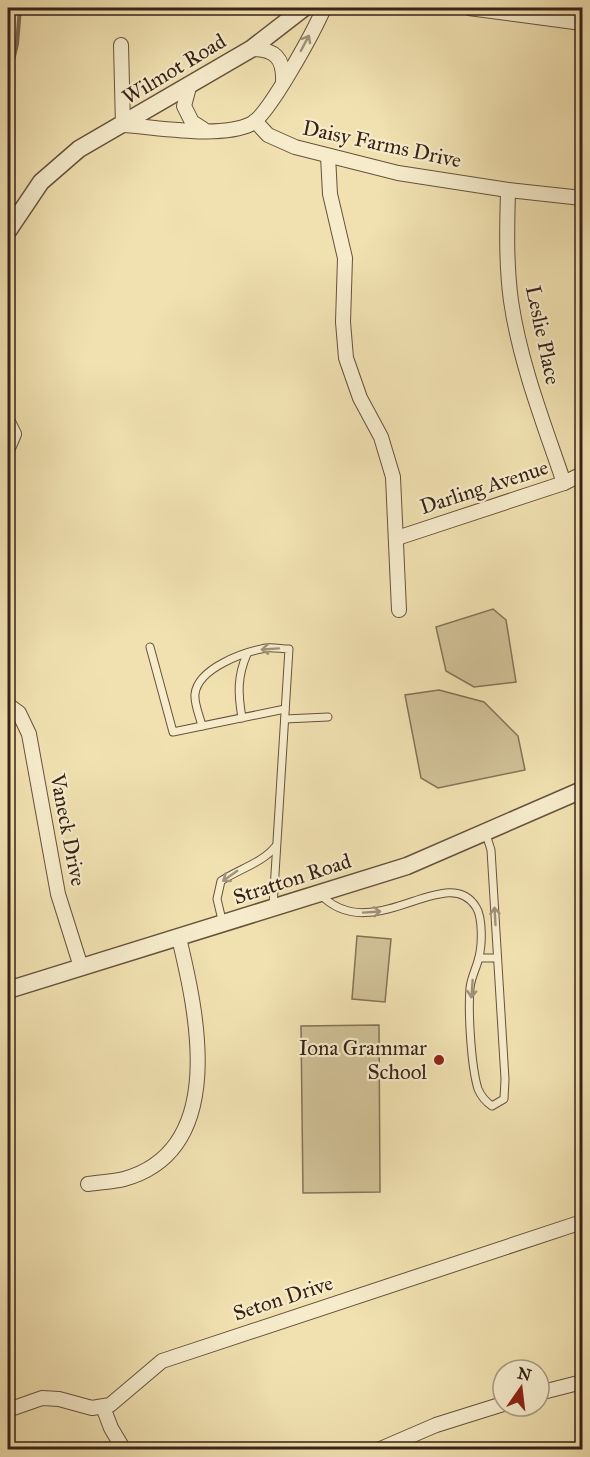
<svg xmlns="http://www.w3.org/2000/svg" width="590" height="1457" font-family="'IM FELL Great Primer',serif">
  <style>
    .green { fill: #d1c197; stroke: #847256; stroke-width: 1.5 }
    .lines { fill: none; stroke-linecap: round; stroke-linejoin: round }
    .stream { stroke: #816e53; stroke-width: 4 }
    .service-casing { stroke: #66523d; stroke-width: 9 }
    .minor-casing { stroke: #66523d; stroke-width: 16 }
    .tertiary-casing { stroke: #66523d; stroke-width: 19 }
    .service { stroke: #f6eccc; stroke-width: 7 }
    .minor { stroke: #f6eccc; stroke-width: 14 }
    .tertiary { stroke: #f6eccc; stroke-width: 16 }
    .oneway { stroke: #a0917a }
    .poi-dot { fill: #8f2418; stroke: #f6eccc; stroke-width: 2 }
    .labels { text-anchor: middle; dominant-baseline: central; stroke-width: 4.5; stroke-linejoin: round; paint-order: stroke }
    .street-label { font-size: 21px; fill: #372216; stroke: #f6eccc }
    .poi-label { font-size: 21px; fill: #372216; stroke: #f6eccc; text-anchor: end }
  </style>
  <rect width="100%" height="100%" fill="#f1e1b1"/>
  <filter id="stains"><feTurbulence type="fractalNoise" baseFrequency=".00333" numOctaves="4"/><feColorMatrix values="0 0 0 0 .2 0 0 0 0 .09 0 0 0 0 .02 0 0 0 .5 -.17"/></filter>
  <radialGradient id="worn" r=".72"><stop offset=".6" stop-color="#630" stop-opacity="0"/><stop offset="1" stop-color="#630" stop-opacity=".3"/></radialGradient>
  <g class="green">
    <polygon points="493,609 506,620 516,682 474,687 446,671 436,627"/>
    <polygon points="439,690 484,702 518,736 525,770 438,788 421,778 405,695"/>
    <polygon points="357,936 391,939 385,1002 352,999"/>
    <polygon points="379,1025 380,1192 303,1193 301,1026"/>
  </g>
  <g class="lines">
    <polyline class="stream" points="8,81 17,44 20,8"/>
    <defs>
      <g id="service">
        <polyline points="150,647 173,732 285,709"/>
        <path d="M242,718C238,694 237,677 247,654"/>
        <polyline points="285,719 328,717"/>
        <path d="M202,726C200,717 194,704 195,694C198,668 244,652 266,648C273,647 282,649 289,649L273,906"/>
        <path d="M320,894C372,949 447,860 476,907C483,918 482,945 479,957C477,967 471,977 470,988C468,1012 471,1066 478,1089C481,1096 486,1102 492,1106L504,1099L505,1079L491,850L486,834"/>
        <path d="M223,924L217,899L221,881C239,869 262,863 275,847"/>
        <polyline points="479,958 497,958"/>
      </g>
      <g id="minor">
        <polyline points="469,8 582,23"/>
        <path d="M121,45L123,125C157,127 220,139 251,124C269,115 315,29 324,8"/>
        <path d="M251,49C275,49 284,58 283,82"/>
        <polyline points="189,87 184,106 192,122 203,129"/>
        <polyline points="255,121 268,135 295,147 398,173 508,190 582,198"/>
        <polyline points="328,156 330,194 345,258 343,322 346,358 360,398 381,437 393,477 399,610"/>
        <path d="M508,190C507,228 506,264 511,301C520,363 544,424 564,483"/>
        <polyline points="8,422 14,434 8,448"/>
        <polyline points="397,538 564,483 582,474"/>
        <polyline points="8,705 19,713 29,734 58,894 81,967"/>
        <path d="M88,1184C100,1182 113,1182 124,1179C228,1150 197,1013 179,938"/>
        <polyline points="539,1393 582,1382"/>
        <polyline points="103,1407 111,1428 124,1450"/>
        <polyline points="8,1410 42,1398 59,1399 92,1408 110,1405 162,1361 582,1222"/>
        <polyline points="378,1450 436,1425 503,1404"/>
      </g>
      <g id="tertiary">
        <polyline points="8,231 41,182 79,149 251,49 304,8"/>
        <polyline points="8,990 407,866 582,790"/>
      </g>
    </defs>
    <use href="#service" class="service-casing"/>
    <use href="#minor" class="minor-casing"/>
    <use href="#tertiary" class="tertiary-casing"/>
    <use href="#service" class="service"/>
    <use href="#minor" class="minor"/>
    <use href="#tertiary" class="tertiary"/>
  </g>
  <defs><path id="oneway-shaft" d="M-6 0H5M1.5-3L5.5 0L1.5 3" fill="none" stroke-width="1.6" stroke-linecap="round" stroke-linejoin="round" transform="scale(1.5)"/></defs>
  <g class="oneway">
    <use href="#oneway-shaft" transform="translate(305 43) rotate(-62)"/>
    <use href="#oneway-shaft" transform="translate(270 649) rotate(176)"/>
    <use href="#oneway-shaft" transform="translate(230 876) rotate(145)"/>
    <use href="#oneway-shaft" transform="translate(372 912) rotate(-4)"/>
    <use href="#oneway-shaft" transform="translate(495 916) rotate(-93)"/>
    <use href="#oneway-shaft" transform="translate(472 989) rotate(94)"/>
  </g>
  <circle class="poi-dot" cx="439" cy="1060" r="6"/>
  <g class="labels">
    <g class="street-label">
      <text transform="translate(174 69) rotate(-31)">Wilmot Road</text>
      <text transform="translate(382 144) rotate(12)">Daisy Farms Drive</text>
      <text transform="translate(543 335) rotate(78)">Leslie Place</text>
      <text transform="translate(484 487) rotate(-18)">Darling Avenue</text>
      <text transform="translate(68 830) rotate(79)">Vaneck Drive</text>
      <text transform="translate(292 879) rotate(-18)">Stratton Road</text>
      <text transform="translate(283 1298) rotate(-18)">Seton Drive</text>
    </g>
    <g class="poi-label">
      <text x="427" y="1048">Iona Grammar<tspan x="427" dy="24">School</tspan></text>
    </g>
  </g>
  <rect width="590" height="1457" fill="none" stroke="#f1e1b1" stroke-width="30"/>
  <rect x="9" y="9" width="572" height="1439" fill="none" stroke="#372216" stroke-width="3"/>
  <rect x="15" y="15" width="560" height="1427" fill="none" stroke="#372216" stroke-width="1.5"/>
  <g transform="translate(521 1388) rotate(14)"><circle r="28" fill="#f6eccc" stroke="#aa9b83" stroke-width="1.5"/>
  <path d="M0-4.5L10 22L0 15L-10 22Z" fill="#8f2418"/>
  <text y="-9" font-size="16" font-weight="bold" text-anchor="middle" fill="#372216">N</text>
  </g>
  <rect width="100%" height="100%" filter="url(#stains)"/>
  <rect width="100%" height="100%" fill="url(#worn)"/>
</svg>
